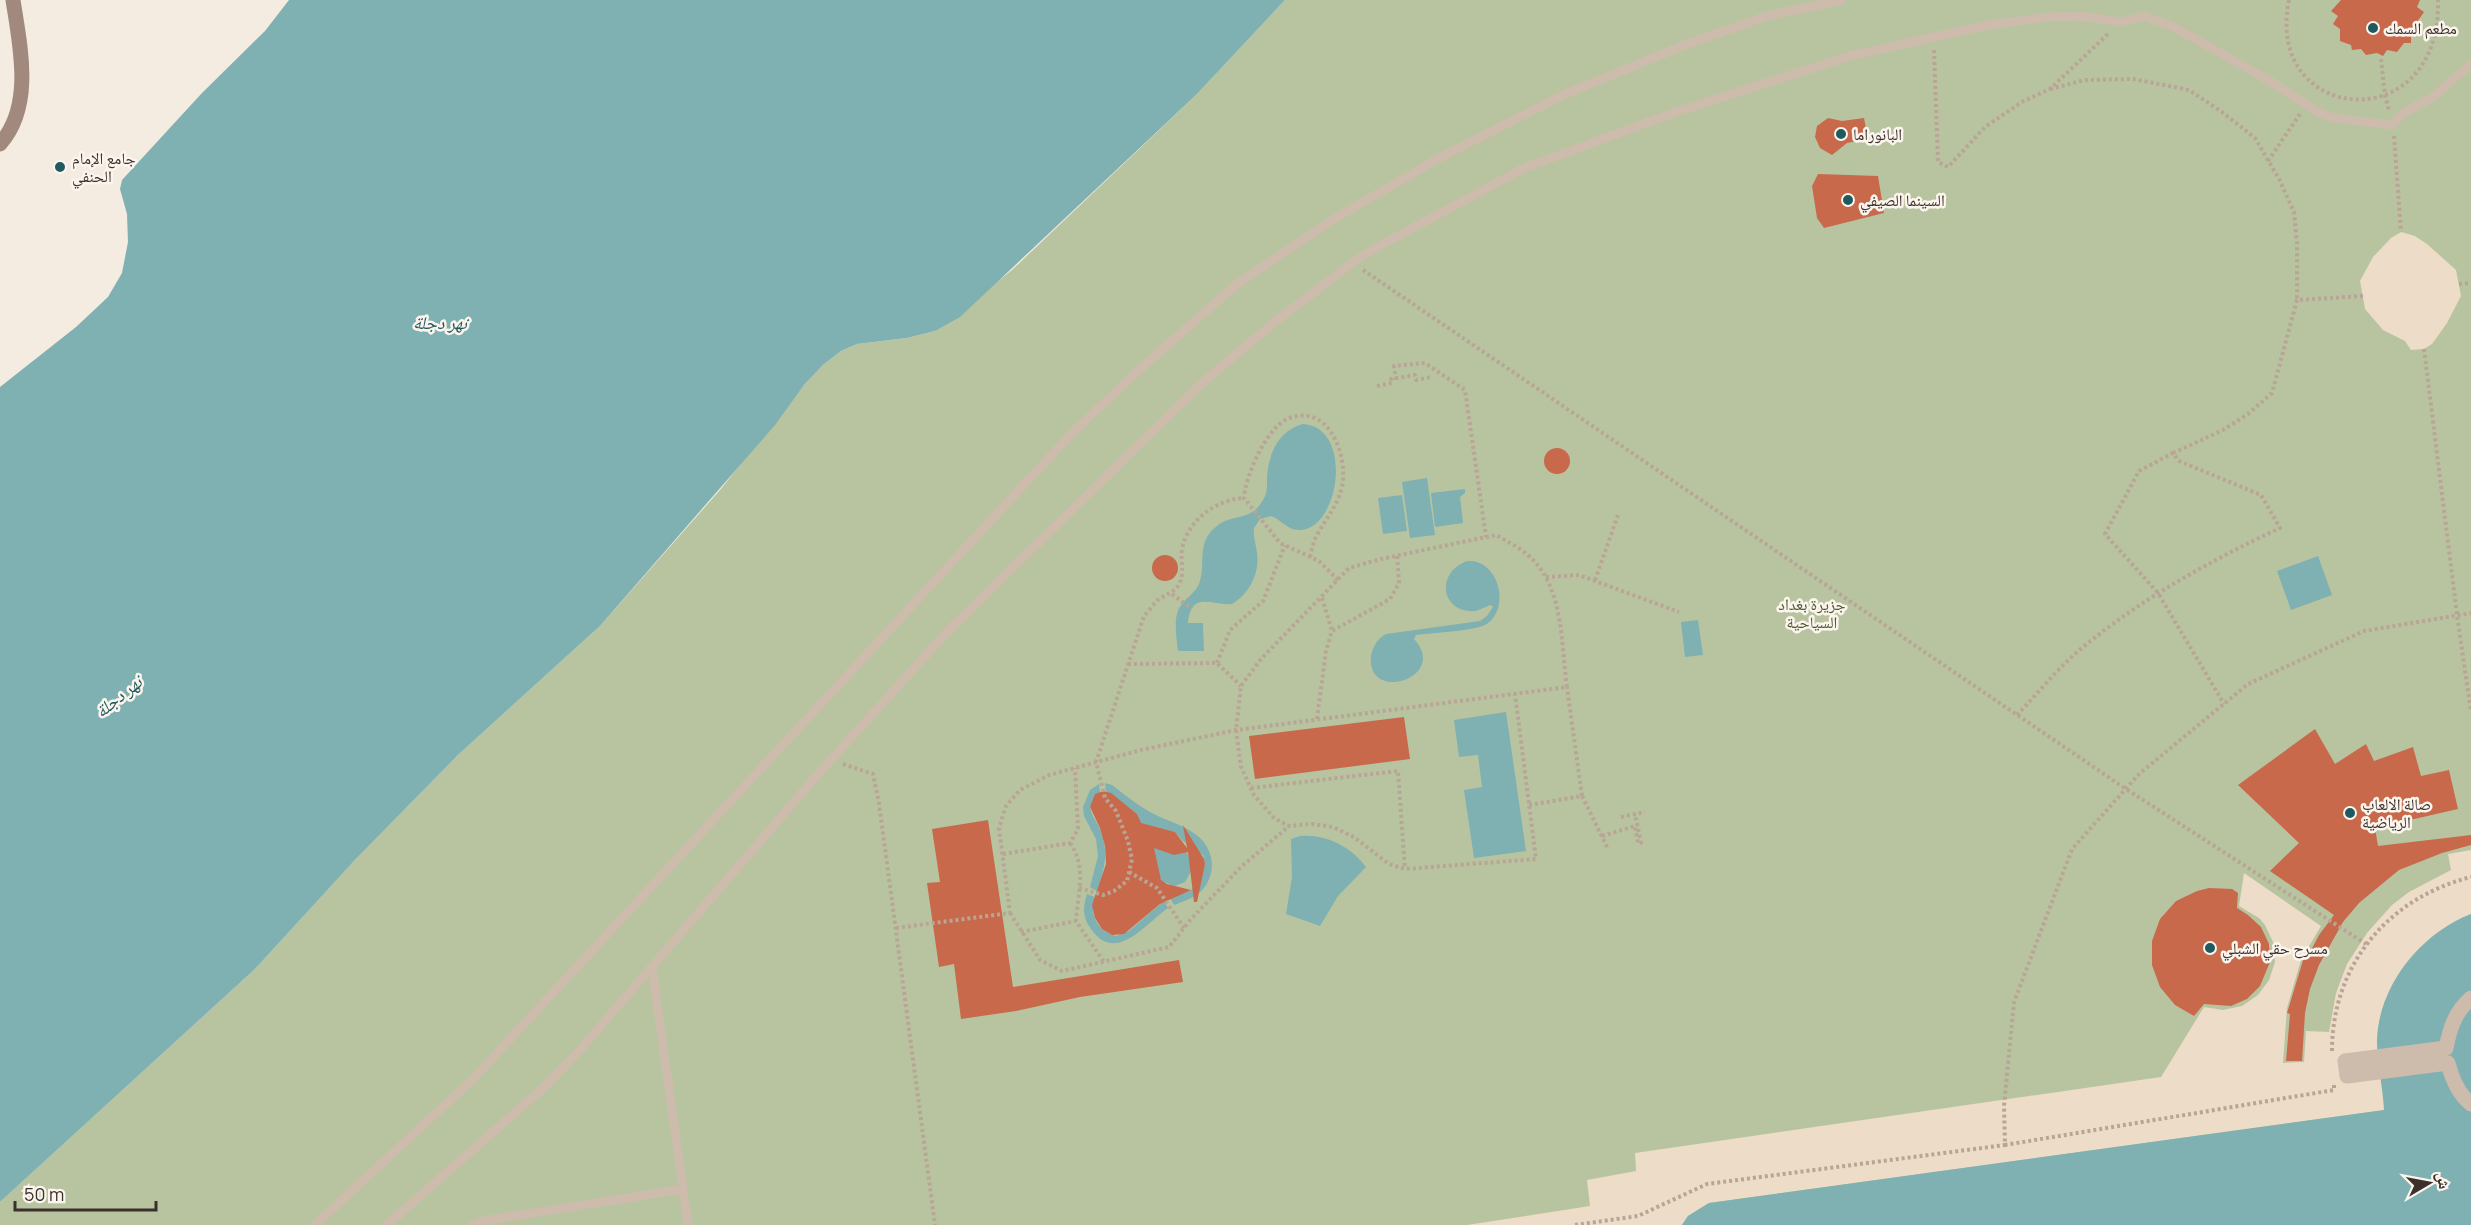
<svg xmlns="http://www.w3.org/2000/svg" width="2471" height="1225" font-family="Manrope,'Noto Naskh Arabic',sans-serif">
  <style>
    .green { fill: #b8c4a0 }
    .plaza { fill: #ecdcc8 }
    .water { fill: #7fb0b2 }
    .building { fill: #c8694b }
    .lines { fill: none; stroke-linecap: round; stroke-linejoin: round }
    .path { stroke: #b9a596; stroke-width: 4; stroke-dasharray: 3 3; stroke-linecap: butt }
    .lane { stroke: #cdbbac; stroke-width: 9 }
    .street { stroke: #cdbbac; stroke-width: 15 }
    .secondary { stroke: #a18a7d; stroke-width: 15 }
    .poi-dot { fill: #1f5a5e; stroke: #fbf5ee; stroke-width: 2 }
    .labels { text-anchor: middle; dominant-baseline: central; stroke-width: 5; stroke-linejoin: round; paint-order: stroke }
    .poi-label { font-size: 16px; fill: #3b302b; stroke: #fbf5ee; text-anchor: start }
    .park-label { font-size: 16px; fill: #4a5a2e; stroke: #fbf5ee }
    .water-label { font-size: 18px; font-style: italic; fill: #1f5a5e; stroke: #fbf5ee }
  </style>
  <rect width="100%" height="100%" fill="#f4ebe1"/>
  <polygon class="green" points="1285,0 2471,0 2471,1225 0,1225 0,1202 255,969 354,861 458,755 600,626 720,490 804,385 823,365 841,351 857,344 907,338 935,331 1012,270 1196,95"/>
  <g class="plaza">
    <polygon points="2401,232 2415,236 2427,244 2456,270 2461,296 2447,323 2432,344 2424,349 2411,350 2405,341 2383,330 2365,309 2360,281 2373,257 2391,238"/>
    <polygon points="2471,850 2471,914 2469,915 2380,1072 2385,1110 1709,1203 1688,1216 1682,1225 1467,1225 1590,1206 1587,1180 1636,1171 1635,1153 2161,1077 2204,1007 2223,1010 2242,1006 2258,995 2269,980 2275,962 2273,942 2265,925 2259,918 2239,906 2244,873 2321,926 2301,960 2287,1008 2283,1063 2304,1062 2306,1031 2329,1032 2336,993 2347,964 2367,933 2392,905 2409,892 2451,870 2448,854"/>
  </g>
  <g class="water">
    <polygon points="289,0 1285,0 1196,95 960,317 935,331 907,338 857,344 841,351 823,365 804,385 775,425 600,626 458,755 354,861 255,969 0,1202 0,387 76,327 108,297 122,273 128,242 127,214 120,189 122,180 202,93 265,31"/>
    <path d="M1303,424C1354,427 1340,529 1300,530C1288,531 1282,520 1271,516L1260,519L1254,528C1253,537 1256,544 1257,553C1260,573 1249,594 1232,604C1212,606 1191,590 1188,623H1203L1204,651H1178C1177,640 1174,625 1177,614C1181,599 1196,595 1200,581C1206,560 1196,542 1217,526C1233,513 1251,522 1263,500C1268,492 1267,485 1267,477C1269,453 1278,431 1303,424Z"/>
    <polygon points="1427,478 1435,535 1410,538 1402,482"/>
    <polygon points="1465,489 1465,493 1460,497 1463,523 1435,527 1431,493"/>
    <polygon points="1402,495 1407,531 1383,534 1378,498"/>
    <polygon points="2318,556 2332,595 2291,610 2277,571"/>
    <path d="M1467,561C1499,558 1512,610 1485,625C1473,631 1431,633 1416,635L1414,639C1450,678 1366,704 1371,656C1373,646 1378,638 1386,634L1480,621L1487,616L1493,607L1491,605C1484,607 1478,612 1469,611C1439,608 1438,571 1467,561Z"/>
    <polygon points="1698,620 1703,655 1685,657 1681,622"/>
    <polygon points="1506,712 1526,851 1474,858 1464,790 1482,787 1478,755 1459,757 1454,720"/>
    <path d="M1105,783L1112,785C1124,794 1136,804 1150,812C1164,820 1182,824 1195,834C1217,849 1218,881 1195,896C1188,900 1181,902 1174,905L1170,898L1191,890L1200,881L1205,864L1203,855L1183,841L1175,832L1140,824L1137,814L1106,791Z"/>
    <path d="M1099,784L1100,792L1095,795L1090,807C1091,816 1097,821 1100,829C1109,853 1105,868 1097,891L1090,887L1098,856L1096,839L1084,816L1083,807L1090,790Z"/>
    <path d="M1300,836C1326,834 1350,846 1366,867L1338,896L1320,926L1286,914L1292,877L1291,839Z"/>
    <polygon points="1146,844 1183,849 1188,854 1191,871 1185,882 1174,886 1162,881"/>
    <path d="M1087,894L1095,897C1089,914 1097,931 1116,936L1129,931L1164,901L1168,908C1146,923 1116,965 1091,929C1082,917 1083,907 1087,894Z"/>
    <path d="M2471,914V1225H1682L1688,1216L1709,1203L2384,1110C2383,1087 2377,1064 2377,1041C2378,986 2421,933 2471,914Z"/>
  </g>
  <g class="building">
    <polygon points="2341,0 2420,0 2417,7 2424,12 2417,22 2420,29 2411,35 2411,43 2404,43 2397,52 2387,50 2383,56 2377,53 2366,55 2361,49 2352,50 2351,45 2340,41 2340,29 2333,24 2338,16 2331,11"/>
    <polygon points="1828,118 1842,121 1864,118 1868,139 1847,143 1832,155 1820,148 1815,137 1817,126"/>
    <polygon points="1818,174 1878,176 1884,213 1824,228 1817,218 1812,186"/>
    <circle cx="1557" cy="461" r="13"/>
    <circle cx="1165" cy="568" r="13"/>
    <polygon points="1404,717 1410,759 1255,779 1249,736"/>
    <polygon points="2315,729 2335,764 2366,744 2374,761 2413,747 2421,776 2449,770 2458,809 2375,828 2378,846 2471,835 2471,845 2442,853 2399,870 2359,903 2343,922 2319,965 2310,989 2305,1013 2302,1061 2286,1061 2290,1014 2287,1013 2304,957 2307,958 2319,935 2334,915 2270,871 2299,843 2238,785"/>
    <polygon points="1103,791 1111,793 1137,814 1141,823 1175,832 1187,848 1183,825 1204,859 1205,864 1197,902 1194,902 1188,852 1174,855 1154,848 1161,880 1167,884 1191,890 1160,904 1124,934 1112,935 1102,929 1095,918 1092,905 1106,864 1105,846 1100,828 1090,807 1095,794"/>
    <polygon points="988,820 1013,987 1179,960 1183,982 1080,997 1016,1011 961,1019 954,964 939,967 927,883 940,882 932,829"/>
    <polygon points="2209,888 2232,889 2238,893 2237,908 2248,915 2261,927 2269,944 2270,962 2260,986 2247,999 2231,1006 2204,1004 2194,1016 2175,1005 2160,987 2152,965 2152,941 2160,919 2176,901 2197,891"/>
  </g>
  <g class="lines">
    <g class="path">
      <path d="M2289,0C2263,125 2442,140 2438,0"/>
      <polyline points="1934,50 1938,162 1948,167 1985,127 2022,102 2050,89 2109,33"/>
      <polyline points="2381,59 2385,95 2389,111"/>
      <polyline points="2050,89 2085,80 2133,79 2189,90 2222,112 2255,138 2279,179 2294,212 2297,244 2297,300"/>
      <polyline points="2394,136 2401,232"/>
      <polyline points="2268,161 2300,114"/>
      <polyline points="1363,270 2126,789 2366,944"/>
      <polyline points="2459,284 2471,283"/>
      <polyline points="2424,349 2457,615 2471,712"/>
      <polyline points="1396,380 1394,366 1425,363 1465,390 1486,537"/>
      <polyline points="1377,386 1392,383 1391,379 1415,375 1416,380 1431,377"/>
      <polyline points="2173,453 2223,430 2248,414 2272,393 2297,300 2363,296"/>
      <path d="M1310,557C1312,550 1313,542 1317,535C1327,517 1340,503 1343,481C1346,451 1327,402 1287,419C1266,429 1245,477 1244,498L1280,543L1319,561L1338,580"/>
      <polyline points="1546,577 1579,575 1679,612"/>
      <polyline points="1595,580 1618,515"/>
      <polyline points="1172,594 1192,609"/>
      <polyline points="1322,598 1332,631"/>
      <polyline points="1217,663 1230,630 1263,601 1285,545"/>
      <polyline points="1128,664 1217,663 1241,686"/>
      <path d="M2017,715C2040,691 2062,663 2088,643C2146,596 2212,560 2280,528L2261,495L2179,461L2173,453L2139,471L2105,534L2158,593L2224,704"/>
      <polyline points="1317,719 1326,651 1332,631 1390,599 1399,583 1397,555"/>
      <polyline points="843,764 873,774 879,803 935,1225"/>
      <polyline points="1251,788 1398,771 1405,869"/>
      <polyline points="1582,796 1608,849"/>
      <polyline points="1529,805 1582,796 1567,687"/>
      <polyline points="1621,817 1645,812"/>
      <polyline points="1602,836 1635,826 1638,843 1641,843 1635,814"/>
      <path d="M1070,843C1087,866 1078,894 1076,920"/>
      <polyline points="1003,854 1070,843 1078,829 1075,768"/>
      <polyline points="1129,872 1157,888 1184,928"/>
      <path d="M1079,888L1103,895L1114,891L1127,881L1132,859L1128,841L1116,811L1105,798L1096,762L1144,616C1149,611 1154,603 1159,599C1168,593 1175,593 1180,582C1185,570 1180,561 1182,550C1186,522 1216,499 1244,498"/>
      <polyline points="1010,913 1040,960 1062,971 1169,947 1191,919 1241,867 1289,826"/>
      <path d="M896,928L1010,913L999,828L1006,806L1020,790L1049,775L1141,750L1236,730L1252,728L1567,687C1561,645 1564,589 1531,558C1521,548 1508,542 1496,535L1381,559L1349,568L1261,659L1241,686L1236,730L1241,767L1254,795L1274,818L1289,826L1312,824L1333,827L1354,837L1389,864L1405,869L1536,859L1515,694"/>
      <polyline points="1021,932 1076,921 1104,962"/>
      <path d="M2332,1051C2332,965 2388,898 2471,877"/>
      <polyline points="2334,1085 2334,1090 2005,1145 2004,1106 2014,1002 2072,849 2139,774 2248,684 2364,631 2471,613"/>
      <polyline points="1575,1225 1638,1216 1707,1184 2005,1145"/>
    </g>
    <g class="lane">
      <polyline points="652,967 688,1225"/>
      <polyline points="315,1225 472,1080 1072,433 1140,369 1237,284 1337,217 1441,157 1563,95 1687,44 1767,16 1841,0"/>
      <polyline points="387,1225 542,1089 580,1050 819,773 948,631 1201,384 1272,324 1363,255 1524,168 1676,112 1850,56 1988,25 2049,17 2081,16 2121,22 2144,16 2174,27 2270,81 2318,112 2333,118 2393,125 2402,114 2433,97 2471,64"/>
      <polyline points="473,1225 483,1221 683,1189"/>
    </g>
    <path class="street" d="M2471,998C2455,1012 2450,1028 2446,1048L2345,1061L2347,1076L2448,1063C2452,1079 2458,1094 2471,1104"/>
    <path class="secondary" d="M0,144C34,106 20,46 13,0"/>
  </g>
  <g class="poi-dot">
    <circle cx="2373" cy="28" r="6"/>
    <circle cx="1841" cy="134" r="6"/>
    <circle cx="60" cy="167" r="6"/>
    <circle cx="1848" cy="200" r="6"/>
    <circle cx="2350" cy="813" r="6"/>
    <circle cx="2210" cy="948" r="6"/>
  </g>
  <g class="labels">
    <g class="poi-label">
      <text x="2385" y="28">مطعم السمك</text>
      <text x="1853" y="134">البانوراما</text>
      <text x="72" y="158">جامع الإمام<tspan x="72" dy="18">الحنفي</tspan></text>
      <text x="1860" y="200">السينما الصيفي</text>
      <text x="2362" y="804">صالة الالعاب<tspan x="2362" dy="18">الرياضية</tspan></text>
      <text x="2222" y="948">مسرح حقي الشبلي</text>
    </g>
    <g class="park-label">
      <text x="1812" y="604">جزيرة بغداد<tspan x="1812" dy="18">السياحية</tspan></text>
    </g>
    <g class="water-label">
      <text x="440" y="322">نهر دجلة</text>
      <text transform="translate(118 696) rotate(-39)">نهر دجلة</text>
    </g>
  </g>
  <g transform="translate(2429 1183) rotate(80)" stroke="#fbf5ee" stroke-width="4.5" paint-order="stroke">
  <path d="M0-4.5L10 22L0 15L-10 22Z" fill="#3b302b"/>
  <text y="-9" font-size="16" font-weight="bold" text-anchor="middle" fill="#3b302b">ش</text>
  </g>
  <path d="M15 1201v9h141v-9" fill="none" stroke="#3b302b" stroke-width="3"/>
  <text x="24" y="1201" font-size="18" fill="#3b302b" stroke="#fbf5ee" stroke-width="4.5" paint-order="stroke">50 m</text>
</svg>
